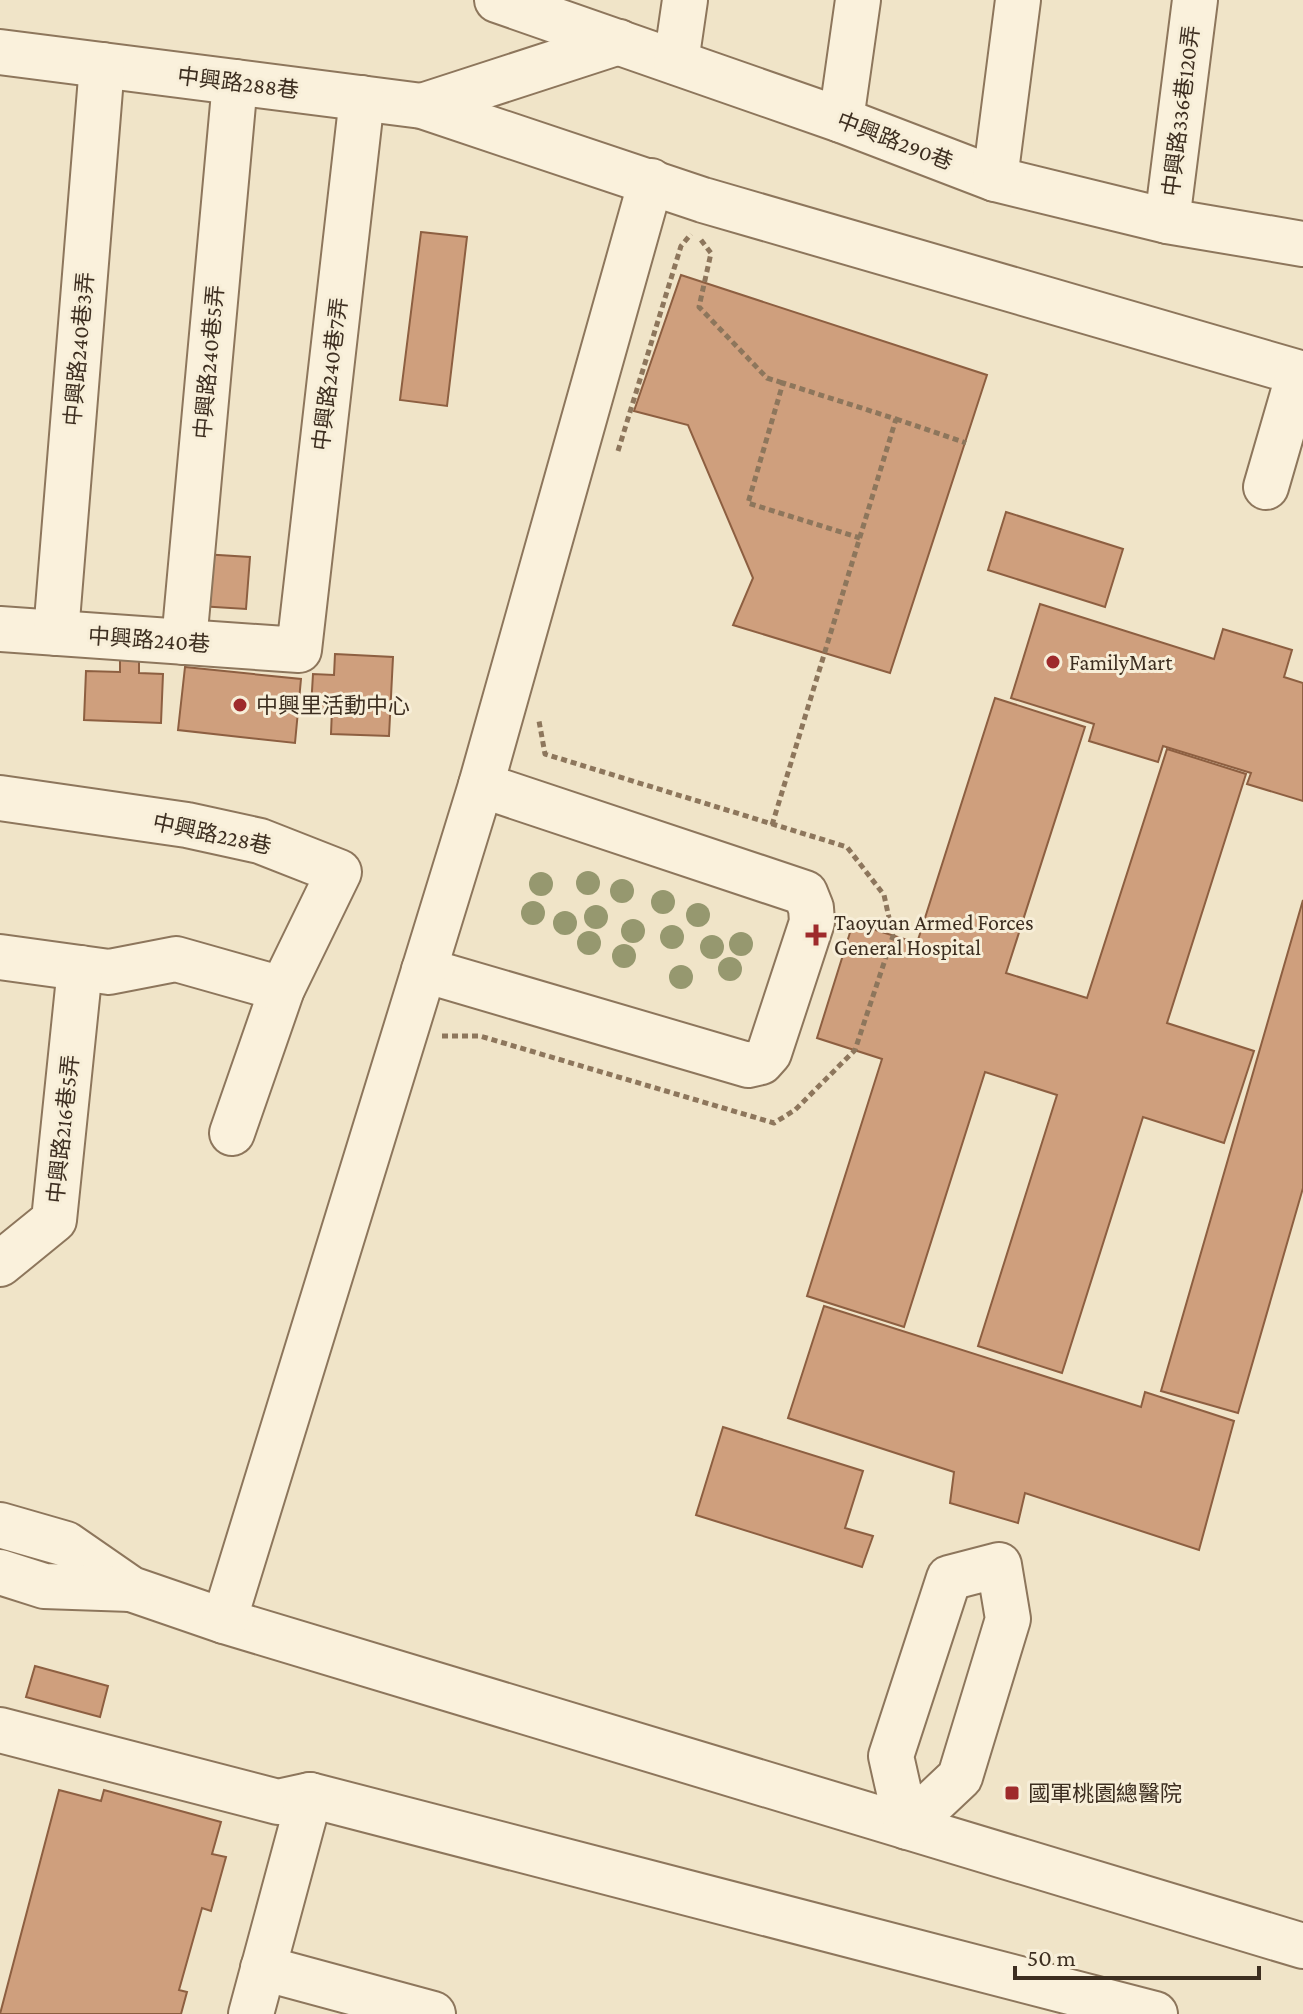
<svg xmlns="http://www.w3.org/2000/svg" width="1303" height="2014" font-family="'Crimson Pro','Noto Sans TC',serif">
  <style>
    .building { fill: #cf9f7d; stroke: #8d5f41; stroke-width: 2 }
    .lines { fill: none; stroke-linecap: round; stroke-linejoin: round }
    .minor-casing { stroke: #8d765c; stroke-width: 48 }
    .path { stroke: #8d765c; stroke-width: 5; stroke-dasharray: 6 4; stroke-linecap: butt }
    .minor { stroke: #faf1dc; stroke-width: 44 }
    .tree { fill: #96986f }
    .poi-dot { fill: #9e2a2b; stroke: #f7eed8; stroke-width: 3 }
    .labels { text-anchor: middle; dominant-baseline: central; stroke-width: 6; stroke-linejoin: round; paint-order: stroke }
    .street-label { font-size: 22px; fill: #3d2e20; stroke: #f7eed8 }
    .poi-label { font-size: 22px; fill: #3d2e20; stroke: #f7eed8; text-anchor: start }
  </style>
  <rect width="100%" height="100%" fill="#f0e4c8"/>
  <g class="building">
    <polygon points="421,232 467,237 447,406 400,400"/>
    <polygon points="681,275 987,375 890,673 733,625 753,578 688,425 634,411"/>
    <polygon points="1006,512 1123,549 1105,607 988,570"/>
    <polygon points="186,553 250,557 246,609 183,605"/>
    <polygon points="1040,604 1214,659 1223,629 1292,650 1284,677 1303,683 1303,801 1247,784 1251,773 1163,746 1158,762 1089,741 1094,724 1011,698"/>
    <polygon points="335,654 393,657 389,736 331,734 332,709 311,708 313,674 334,675"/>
    <polygon points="120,659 139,660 139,673 163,674 161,723 84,720 86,671 120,672"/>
    <polygon points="185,667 301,679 295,743 178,730"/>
    <polygon points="995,698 1085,727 1006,973 1087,998 1167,749 1246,774 1167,1023 1254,1051 1224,1143 1143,1117 1062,1373 978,1346 1057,1095 985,1072 904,1327 807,1296 882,1059 817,1038 853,923 917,943"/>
    <polygon points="1303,900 1303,1188 1238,1413 1161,1391"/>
    <polygon points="824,1306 1141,1407 1145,1392 1234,1421 1199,1550 1025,1493 1018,1523 950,1503 954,1472 788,1418"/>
    <polygon points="723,1427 863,1471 845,1528 873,1536 862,1567 696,1515"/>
    <polygon points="35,1666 108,1686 100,1717 26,1697"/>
    <polygon points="59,1790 101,1801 104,1790 221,1822 212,1854 226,1857 211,1911 202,1908 179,1990 187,1992 181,2014 0,2014"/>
  </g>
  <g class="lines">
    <defs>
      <g id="minor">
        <polyline points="497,0 841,120 995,179 1167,221 1303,244"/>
        <polyline points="0,52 422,106 703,200 1303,374"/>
        <polyline points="676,62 685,0"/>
        <polyline points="422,106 619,42"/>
        <polyline points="841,120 858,0"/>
        <polyline points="995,179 1018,0"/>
        <polyline points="1167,221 1195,0"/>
        <polyline points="1266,487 1299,373"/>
        <polyline points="0,629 299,650 362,98"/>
        <polyline points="56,633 102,65"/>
        <polyline points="184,642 235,82"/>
        <polyline points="0,798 187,825 260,841 339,872 282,989 232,1133"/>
        <polyline points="0,957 109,972 176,959 282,989"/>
        <polyline points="424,970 748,1065 761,1062 769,1053 812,922 811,908 805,893 481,785"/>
        <polyline points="0,1264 54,1220 80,968"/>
        <polyline points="0,1525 66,1544 131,1589 224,1621 1303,1946"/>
        <polygon points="999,1565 1008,1619 960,1777 907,1827 891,1756 949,1578"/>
        <polyline points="0,1572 44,1586 131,1589"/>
        <polyline points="224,1621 481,785 651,181"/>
        <polyline points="0,1730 278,1802 310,1795"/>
        <polyline points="263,1968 433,2014"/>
        <polyline points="251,2014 310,1795 1155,2014"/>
      </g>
    </defs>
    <use href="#minor" class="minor-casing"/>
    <g class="path">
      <polyline points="701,240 711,253 699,307 767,378 783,383"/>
      <polyline points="896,419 966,443"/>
      <polyline points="618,451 681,246 691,234"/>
      <polyline points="772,825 896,419 783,383 748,503 860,538"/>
      <polyline points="442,1036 480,1036 774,1123 795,1110 855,1050 893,936 884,895 847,847 545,754 539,721"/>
    </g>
    <use href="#minor" class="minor"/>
  </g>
  <g class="tree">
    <circle cx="588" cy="883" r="12"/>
    <circle cx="541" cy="884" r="12"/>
    <circle cx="622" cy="891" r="12"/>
    <circle cx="663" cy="902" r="12"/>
    <circle cx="533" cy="913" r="12"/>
    <circle cx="698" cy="915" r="12"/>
    <circle cx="596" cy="917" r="12"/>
    <circle cx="565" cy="923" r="12"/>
    <circle cx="633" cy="931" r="12"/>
    <circle cx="672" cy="937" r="12"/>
    <circle cx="589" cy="943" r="12"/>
    <circle cx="741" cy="944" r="12"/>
    <circle cx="712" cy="947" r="12"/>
    <circle cx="624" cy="956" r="12"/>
    <circle cx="730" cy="969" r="12"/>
    <circle cx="681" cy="977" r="12"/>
  </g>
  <g class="poi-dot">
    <circle cx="1053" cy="662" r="8"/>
    <circle cx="240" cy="705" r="8"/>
    <path d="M812 923h8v8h8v8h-8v8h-8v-8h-8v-8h8z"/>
    <rect x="1004" y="1785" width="16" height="16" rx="4"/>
  </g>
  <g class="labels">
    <g class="street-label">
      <text transform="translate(238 83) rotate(7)">中興路288巷</text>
      <text transform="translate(1181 111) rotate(-83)">中興路336巷120弄</text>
      <text transform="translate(895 141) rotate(21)">中興路290巷</text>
      <text transform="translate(79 349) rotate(-85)">中興路240巷3弄</text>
      <text transform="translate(209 362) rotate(-85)">中興路240巷5弄</text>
      <text transform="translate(330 374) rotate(-83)">中興路240巷7弄</text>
      <text transform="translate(149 640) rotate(4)">中興路240巷</text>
      <text transform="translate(212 834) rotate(12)">中興路228巷</text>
      <text transform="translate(63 1129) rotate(-84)">中興路216巷5弄</text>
    </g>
    <g class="poi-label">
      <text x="1069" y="662">FamilyMart</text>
      <text x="256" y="705">中興里活動中心</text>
      <text x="834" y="922">Taoyuan Armed Forces<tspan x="834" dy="25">General Hospital</tspan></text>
      <text x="1028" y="1793">國軍桃園總醫院</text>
    </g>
  </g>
  <path d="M1015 1966v12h244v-12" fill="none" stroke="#3d2e20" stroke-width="4"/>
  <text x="1027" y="1966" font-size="24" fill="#3d2e20" stroke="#f7eed8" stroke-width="6" paint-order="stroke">50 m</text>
</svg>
